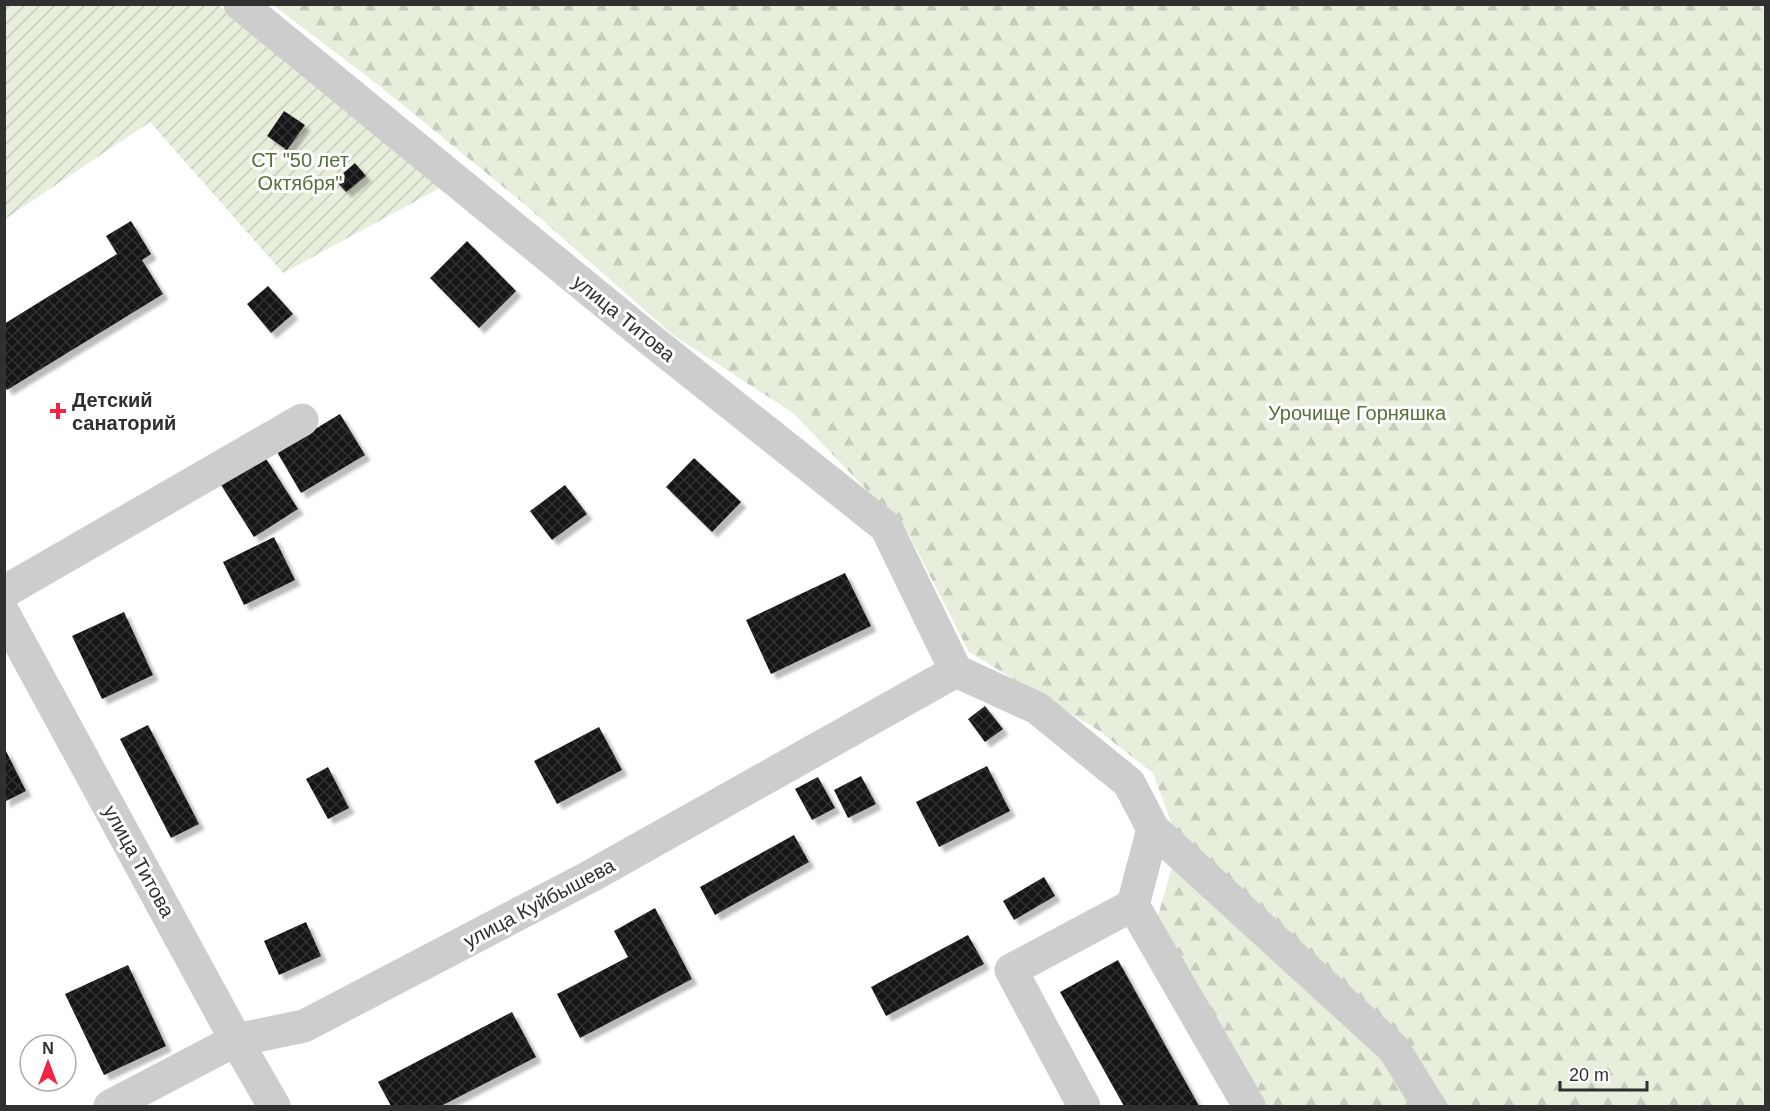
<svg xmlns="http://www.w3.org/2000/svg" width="1770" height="1111" font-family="Helvetica,sans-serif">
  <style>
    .forest { fill: url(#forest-firs) }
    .garden { fill: url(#garden-furrows) }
    .building { fill: url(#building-cross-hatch); filter: url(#shadow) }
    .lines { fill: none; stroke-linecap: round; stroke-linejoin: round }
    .minor { stroke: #cdcdcd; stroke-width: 33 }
    .poi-dot { fill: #f62242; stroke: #fff; stroke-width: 2 }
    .labels { text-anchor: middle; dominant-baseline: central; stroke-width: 6; stroke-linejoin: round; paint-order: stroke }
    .park-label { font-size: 20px; fill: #577038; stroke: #fff }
    .street-label { font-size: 20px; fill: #303030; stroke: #fff }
    .poi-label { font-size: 20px; font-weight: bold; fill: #303030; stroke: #fff; text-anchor: start }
  </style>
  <defs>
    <pattern id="forest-firs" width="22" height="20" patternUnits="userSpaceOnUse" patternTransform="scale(1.5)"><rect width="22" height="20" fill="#e7eedc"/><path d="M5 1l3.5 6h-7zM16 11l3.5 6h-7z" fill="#c6ccbd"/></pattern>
    <pattern id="garden-furrows" width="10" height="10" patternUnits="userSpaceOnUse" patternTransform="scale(1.5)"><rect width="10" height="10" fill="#e7eedc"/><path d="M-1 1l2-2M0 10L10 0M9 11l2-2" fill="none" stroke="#c6ccbd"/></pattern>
    <pattern id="building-cross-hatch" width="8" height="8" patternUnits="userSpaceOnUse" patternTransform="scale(1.5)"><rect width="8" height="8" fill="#171717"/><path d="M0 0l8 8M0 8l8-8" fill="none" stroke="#303030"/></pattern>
    <filter id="shadow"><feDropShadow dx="5.5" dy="5.5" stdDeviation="1.5" flood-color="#0004"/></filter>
  </defs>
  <rect width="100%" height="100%" fill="#fff"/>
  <polygon class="forest" points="273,5 1765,5 1765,1106 1263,1106 1155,926 1179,843 1153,773 1098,730 969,652 908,533 793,413 673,335 522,202 377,84"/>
  <polygon class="garden" points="5,5 219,5 418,167 440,188 283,273 150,122 5,219"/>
  <g class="building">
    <polygon points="284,111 305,125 287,150 267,136"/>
    <polygon points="355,163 366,176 346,192 335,180"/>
    <polygon points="131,221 151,254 142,260 163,294 7,390 4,385 4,324 117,254 106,236"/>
    <polygon points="467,241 516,291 479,328 430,278"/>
    <polygon points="268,286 293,314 271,333 247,304"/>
    <polygon points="340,414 365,455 301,493 277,452"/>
    <polygon points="265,457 298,509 254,537 221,485"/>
    <polygon points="694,458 741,502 712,532 666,487"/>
    <polygon points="565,485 587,514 552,540 530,511"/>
    <polygon points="274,537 295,580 244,605 223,562"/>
    <polygon points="845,573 871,626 771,674 746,620"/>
    <polygon points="124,612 153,675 102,699 72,636"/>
    <polygon points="985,706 1003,729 985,742 968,719"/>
    <polygon points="148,725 199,824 171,838 120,739"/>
    <polygon points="599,727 622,770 557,804 534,761"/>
    <polygon points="4,747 26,791 4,802"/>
    <polygon points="987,766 1010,811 939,847 916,802"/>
    <polygon points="328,767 349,808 328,819 306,779"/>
    <polygon points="861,776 876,804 848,818 834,790"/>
    <polygon points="818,777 835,808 812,820 795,789"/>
    <polygon points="794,835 809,862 715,915 700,887"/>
    <polygon points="1044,877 1055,896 1014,920 1003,901"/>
    <polygon points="655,908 692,979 580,1038 557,994 628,957 614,931"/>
    <polygon points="306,922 321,956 279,975 264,941"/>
    <polygon points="968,935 984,964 886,1016 871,987"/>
    <polygon points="1118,960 1199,1106 1124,1106 1060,992"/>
    <polygon points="128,965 166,1046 104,1075 65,994"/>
    <polygon points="512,1012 536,1057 441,1106 391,1106 378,1082"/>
  </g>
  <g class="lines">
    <g class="minor">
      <polyline points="240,4 652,341 886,527 956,671"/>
      <polyline points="4,592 302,420"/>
      <polyline points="4,614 236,1040 274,1106"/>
      <polyline points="956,671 1037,708 1129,783 1153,829 1133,905 1249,1106"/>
      <polyline points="1153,829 1394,1049 1429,1106"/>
      <polyline points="110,1106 236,1040 304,1026 591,876 956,671"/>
      <polyline points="1084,1106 1011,970 1133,905"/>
    </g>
  </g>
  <path class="poi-dot" d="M55 402h6v6h6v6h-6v6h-6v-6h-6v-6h6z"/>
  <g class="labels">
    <g class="park-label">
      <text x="300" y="160">СТ "50 лет<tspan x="300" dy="23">Октября"</tspan></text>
      <text x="1357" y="413">Урочище Горняшка</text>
    </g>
    <g class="street-label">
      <text transform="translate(624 318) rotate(39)">улица Титова</text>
      <text transform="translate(139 861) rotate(61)">улица Титова</text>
      <text transform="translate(539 903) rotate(-28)">улица Куйбышева</text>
    </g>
    <g class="poi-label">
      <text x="72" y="400">Детский<tspan x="72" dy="23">санаторий</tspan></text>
    </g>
  </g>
  <rect width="1770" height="1111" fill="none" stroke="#303030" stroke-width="12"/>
  <g transform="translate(48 1063)"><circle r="28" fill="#ffffff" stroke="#acacac" stroke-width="1.5"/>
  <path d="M0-4.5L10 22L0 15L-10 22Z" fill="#f62242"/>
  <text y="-9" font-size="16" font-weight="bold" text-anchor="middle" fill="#303030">N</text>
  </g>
  <path d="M1560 1081v9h87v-9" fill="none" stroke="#303030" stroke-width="3"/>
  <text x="1569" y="1081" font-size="18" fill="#303030" stroke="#ffffff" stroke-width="4.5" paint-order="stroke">20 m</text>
</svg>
